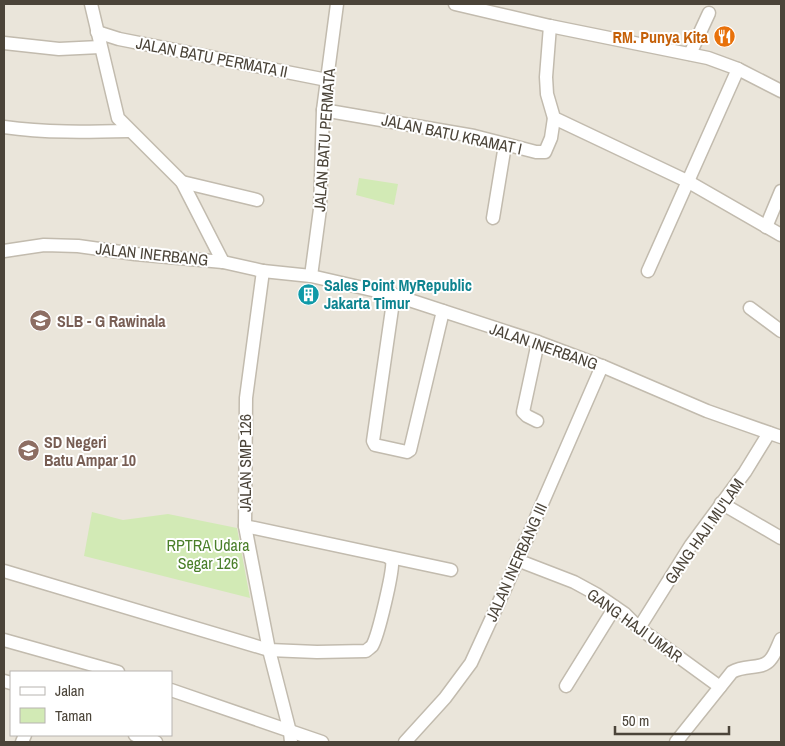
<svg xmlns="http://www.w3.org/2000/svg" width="785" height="746" font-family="'Archivo Narrow',sans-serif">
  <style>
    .residential { fill: #eae5da; fill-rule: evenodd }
    .green { fill: #d2eab5 }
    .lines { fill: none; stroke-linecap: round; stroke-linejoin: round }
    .street-casing { stroke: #c2bbae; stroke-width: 15 }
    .street { stroke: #fff; stroke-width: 12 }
    .labels { text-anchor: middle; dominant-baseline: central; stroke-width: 4; stroke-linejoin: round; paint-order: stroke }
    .food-label { font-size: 16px; font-weight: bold; fill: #c56008; stroke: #fff; text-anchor: end }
    .street-label { font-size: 16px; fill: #4b4439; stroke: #fff }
    .culture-label { font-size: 16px; font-weight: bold; fill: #0d838f; stroke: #fff; text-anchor: start }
    .education-label { font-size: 16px; font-weight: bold; fill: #785e54; stroke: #fff; text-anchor: start }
    .park-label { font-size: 16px; fill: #4a7f2a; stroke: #fff }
  </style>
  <rect width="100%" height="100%" fill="#f6f3ec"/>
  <path class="residential" d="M4,4H781V742H4ZM11,672H171V735H11Z"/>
  <g class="green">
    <polygon points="359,178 398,184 394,205 356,195"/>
    <polygon points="92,512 123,520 168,514 237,528 250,598 84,556"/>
  </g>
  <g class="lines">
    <defs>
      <g id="street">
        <polyline points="91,4 118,118 182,182 223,262"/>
        <polyline points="455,4 550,26 708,58 738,69 781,91"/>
        <polyline points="550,26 546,77 547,94 554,118 687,181 781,235"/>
        <polyline points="97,32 119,39 327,80"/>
        <polyline points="4,43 59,49 100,47"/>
        <polyline points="690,54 709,13"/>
        <polyline points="323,110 474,136 536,152 545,152 551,138 554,118"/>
        <path d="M4,127C46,133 87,132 129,131"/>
        <polyline points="182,182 257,200"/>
        <polyline points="493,218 505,145"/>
        <polyline points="766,227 781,191"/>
        <polyline points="4,251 44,245 78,246 135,254 223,262 263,271 311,276 394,295 538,342 602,366 707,411 781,437"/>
        <polyline points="263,271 246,398 245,526 269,650 290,732 291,742"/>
        <polyline points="648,271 738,69"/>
        <polyline points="311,276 320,209 323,110 337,4"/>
        <polyline points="394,295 373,441 375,445 407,452 410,450 443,311"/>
        <polyline points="750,308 781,331"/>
        <polyline points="537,421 527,416 523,412 538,342"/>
        <polyline points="721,503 781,538"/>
        <polyline points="245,526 451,570"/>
        <polyline points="517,560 574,582 596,594 625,614 639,628 720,687"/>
        <path d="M4,571L269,650L317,652L366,651C367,650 371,647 372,646C378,637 394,569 392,560L388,557"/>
        <polyline points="639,628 691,545 745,472 769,433"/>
        <polyline points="4,640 118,672"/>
        <polyline points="4,681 11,683"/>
        <polyline points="566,686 615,607"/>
        <polyline points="171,690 322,742"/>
        <polyline points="135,735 156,742"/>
        <polyline points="22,742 25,735"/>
        <polyline points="405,742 445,698 471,663 505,589 602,366"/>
        <path d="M676,742L732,672C745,664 762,670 770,660C775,655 778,645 781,639"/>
      </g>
    </defs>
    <use href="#street" class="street-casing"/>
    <use href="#street" class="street"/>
  </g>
  <defs>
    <symbol id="restaurant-disc" viewBox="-11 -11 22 22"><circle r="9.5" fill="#e8710a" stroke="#fff"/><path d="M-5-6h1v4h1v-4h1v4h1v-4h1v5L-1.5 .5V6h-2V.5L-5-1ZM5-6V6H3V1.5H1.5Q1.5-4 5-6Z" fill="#fff"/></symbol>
    <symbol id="building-disc" viewBox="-11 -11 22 22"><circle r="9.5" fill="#0f9aa8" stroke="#fff"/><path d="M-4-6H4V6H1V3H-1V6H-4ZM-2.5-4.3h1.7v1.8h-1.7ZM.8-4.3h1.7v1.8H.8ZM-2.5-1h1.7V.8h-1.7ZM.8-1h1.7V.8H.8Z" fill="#fff"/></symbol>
    <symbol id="school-disc" viewBox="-11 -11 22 22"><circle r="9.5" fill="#8d6e63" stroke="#fff"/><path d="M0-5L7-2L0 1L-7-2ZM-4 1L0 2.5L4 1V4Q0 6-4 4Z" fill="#fff"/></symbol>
  </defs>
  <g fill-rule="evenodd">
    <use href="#restaurant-disc" x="712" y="24" width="25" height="25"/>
    <use href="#building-disc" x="296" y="282" width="25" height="25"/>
    <use href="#school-disc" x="28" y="308" width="25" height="25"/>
    <use href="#school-disc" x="16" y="438" width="25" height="25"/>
  </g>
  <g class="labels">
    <g class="food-label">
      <text x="708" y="37">RM. Punya Kita</text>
    </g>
    <g class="street-label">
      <text transform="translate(212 57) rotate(11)">JALAN BATU PERMATA II</text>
      <text transform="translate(452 134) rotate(12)">JALAN BATU KRAMAT I</text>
      <text transform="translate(324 140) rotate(-86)">JALAN BATU PERMATA</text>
      <text transform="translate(152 254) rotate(6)">JALAN INERBANG</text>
      <text transform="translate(544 346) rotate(19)">JALAN INERBANG</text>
      <text transform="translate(245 463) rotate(-90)">JALAN SMP 126</text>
      <text transform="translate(704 531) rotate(-55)">GANG HAJI MU'LAM</text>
      <text transform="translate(516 562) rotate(-66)">JALAN INERBANG III</text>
      <text transform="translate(635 625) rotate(36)">GANG HAJI UMAR</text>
    </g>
    <g class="culture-label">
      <text x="324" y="285">Sales Point MyRepublic<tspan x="324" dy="18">Jakarta Timur</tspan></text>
    </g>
    <g class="education-label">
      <text x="57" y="321">SLB - G Rawinala</text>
      <text x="44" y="442">SD Negeri<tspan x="44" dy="18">Batu Ampar 10</tspan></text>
    </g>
    <g class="park-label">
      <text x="208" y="545">RPTRA Udara<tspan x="208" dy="18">Segar 126</tspan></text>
    </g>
  </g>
  <rect width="785" height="746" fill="none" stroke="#4b4439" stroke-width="10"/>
  <rect x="10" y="671" width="162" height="65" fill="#ffffff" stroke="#b7b4b0"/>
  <rect x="20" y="687" width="25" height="8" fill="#ffffff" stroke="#b7b4b0"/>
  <text x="55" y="696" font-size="15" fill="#4b4439">Jalan</text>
  <rect x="20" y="708" width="25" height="15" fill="#d2eab5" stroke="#b7b4b0"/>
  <text x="55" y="721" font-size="15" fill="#4b4439">Taman</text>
  <path d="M615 726v8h114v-8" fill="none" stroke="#4b4439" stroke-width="2.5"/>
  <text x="622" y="726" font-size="15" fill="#4b4439" stroke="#ffffff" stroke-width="4" paint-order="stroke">50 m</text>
</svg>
